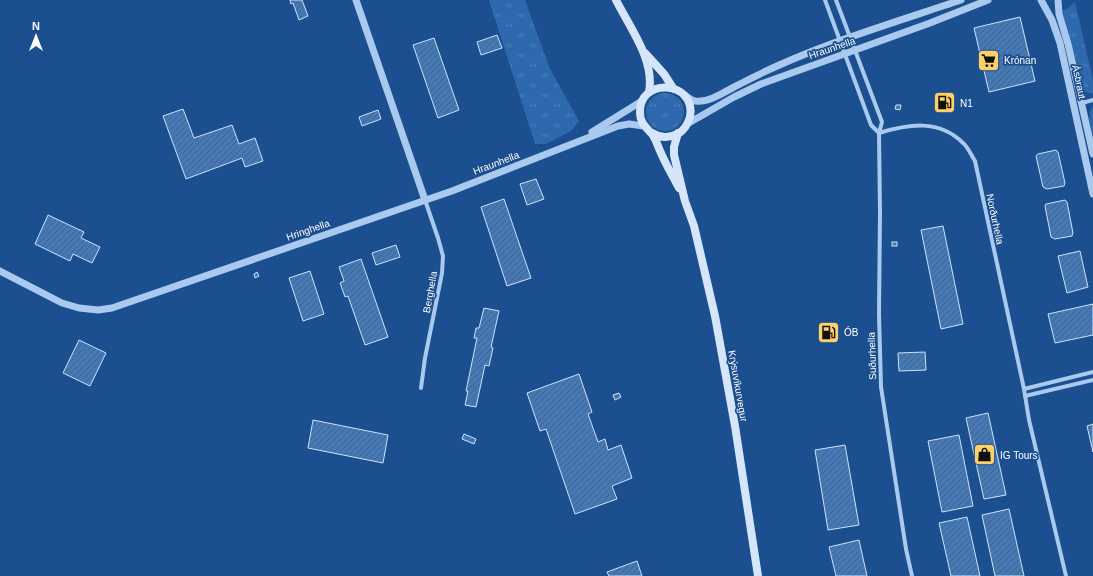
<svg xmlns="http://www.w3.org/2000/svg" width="1093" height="576" font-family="Helvetica,sans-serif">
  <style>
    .grass { fill: url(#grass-tufts) }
    .building { fill: url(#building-hatch); stroke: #cfe3fa }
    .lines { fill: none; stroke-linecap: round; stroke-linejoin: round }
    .minor { stroke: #a9c9ee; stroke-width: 4 }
    .tertiary { stroke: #a9c9ee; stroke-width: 7 }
    .secondary { stroke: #d6e6fa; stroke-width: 8 }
    .labels { text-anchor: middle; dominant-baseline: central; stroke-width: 3.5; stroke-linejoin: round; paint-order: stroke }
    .street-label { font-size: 10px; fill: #fff; stroke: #1b4f8f }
    .poi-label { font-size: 10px; fill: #fff; stroke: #1b4f8f; text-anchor: start }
  </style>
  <defs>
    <pattern id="grass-tufts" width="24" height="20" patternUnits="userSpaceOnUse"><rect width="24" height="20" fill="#2e69ad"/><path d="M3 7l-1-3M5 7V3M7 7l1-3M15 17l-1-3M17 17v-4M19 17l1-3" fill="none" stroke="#4d80b9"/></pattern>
    <pattern id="building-hatch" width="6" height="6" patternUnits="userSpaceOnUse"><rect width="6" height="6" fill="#4478b7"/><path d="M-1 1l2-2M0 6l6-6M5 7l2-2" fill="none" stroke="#486282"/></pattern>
  </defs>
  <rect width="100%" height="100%" fill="#1b4f8f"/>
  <g class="grass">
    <polygon points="489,0 525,0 550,69 579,121 571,131 546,144 535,144"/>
    <polygon points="1075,2 1093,80 1093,94 1085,92 1081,87 1062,14 1062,10 1067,9"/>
    <circle cx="665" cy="112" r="19"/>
    <path d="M1093,106V135C1091,125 1086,115 1093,106Z"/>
  </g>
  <g class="building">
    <polygon points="290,0 302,0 308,16 299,20 293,3 291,4"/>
    <polygon points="1020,17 1035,81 989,92 974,28"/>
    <polygon points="497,35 502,48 481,55 477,42"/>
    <polygon points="434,38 459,110 438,118 413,45"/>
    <polygon points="896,105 901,105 900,110 895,109"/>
    <polygon points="183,109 194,138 232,125 239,144 255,138 263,161 245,167 242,158 186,179 163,116"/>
    <polygon points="378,110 381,119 362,126 359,117"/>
    <polygon points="1056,150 1058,152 1065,183 1064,186 1047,189 1043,187 1036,156 1038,154"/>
    <polygon points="536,179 544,199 527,205 520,184"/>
    <polygon points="504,199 531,278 507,286 481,207"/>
    <polygon points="1065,200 1067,202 1073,233 1072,236 1055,239 1051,237 1045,206 1046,204"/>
    <polygon points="48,215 84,232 81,238 100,247 92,263 73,254 70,261 35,244"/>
    <polygon points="943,226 963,324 941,329 921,230"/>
    <rect x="892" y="242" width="5" height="4"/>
    <polygon points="396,245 400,257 376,265 372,253"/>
    <polygon points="1080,251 1088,287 1067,293 1058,256"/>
    <polygon points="361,259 388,337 365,345 348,296 345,297 340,283 344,281 339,267"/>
    <polygon points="310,271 324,314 303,321 289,278"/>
    <polygon points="257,272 259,276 255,278 254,274"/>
    <polygon points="1093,304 1093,335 1055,343 1048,314"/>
    <polygon points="484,308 499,311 491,347 493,348 489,366 485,365 476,407 465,405 468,391 466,391 477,338 474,338 476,328 479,328"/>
    <rect x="821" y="325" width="15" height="12"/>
    <polygon points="79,340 106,353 90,386 63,373"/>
    <polygon points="925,352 926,370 899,371 898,353"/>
    <polygon points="579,374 592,412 588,414 598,442 605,439 608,450 621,445 632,478 612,486 617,499 575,514 546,429 540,431 527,393"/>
    <polygon points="619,393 621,397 615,400 613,395"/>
    <polygon points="988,413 1006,495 984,499 966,418"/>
    <polygon points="313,420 388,435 383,463 308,448"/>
    <polygon points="1093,424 1093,452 1087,426"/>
    <polygon points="464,434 476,439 474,444 462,439"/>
    <polygon points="959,435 973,506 942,512 928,441"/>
    <polygon points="845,445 859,525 828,530 815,450"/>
    <polygon points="1009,509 1024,576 995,576 982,515"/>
    <polygon points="967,517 980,576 951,576 939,523"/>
    <polygon points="859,540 867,576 836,576 829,547"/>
    <polygon points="637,561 642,576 609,576 607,572"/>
  </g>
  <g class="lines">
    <g class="minor">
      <polyline points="825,0 871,125 879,133"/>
      <polyline points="836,0 882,122 879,133 880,213 879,314 881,387 906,549 912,576"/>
      <polyline points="1082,103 1093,100"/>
      <path d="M879,133C909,124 939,119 963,143C968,147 971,155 975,161L1024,389L1029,420L1066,576"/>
      <polyline points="421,388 425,358 442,273 443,256 438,238 425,200"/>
      <polyline points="1024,389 1093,372"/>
      <polyline points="1025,396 1093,380"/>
    </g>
    <g class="tertiary">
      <polyline points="356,0 425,200"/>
      <polyline points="1041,0 1052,20 1060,43 1093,194"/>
      <polyline points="1058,0 1059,14 1068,44 1093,154"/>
      <path d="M684,95C688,97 691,100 695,101C710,103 727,90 740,84C810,47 887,25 961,0"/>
      <polyline points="687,124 734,97 761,84 930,23 988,0"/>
      <polyline points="592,132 642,101"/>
      <polyline points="0,271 62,303 79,308 98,310 112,308 452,191 618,126 629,124 644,126"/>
    </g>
    <g class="secondary">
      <path d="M616,0C630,28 655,60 649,92"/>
      <polyline points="645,53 664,74 673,88"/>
      <path d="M652,133C660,138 669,138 678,134C684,130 688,124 690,117C697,80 638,77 640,113C640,123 646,127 652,134C656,139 658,147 661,153C666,165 673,176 679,188"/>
      <polyline points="678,133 674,147 674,155 685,201 694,226 715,316 735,426 758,576"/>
    </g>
  </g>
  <defs>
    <symbol id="supermarket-square" viewBox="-11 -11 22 22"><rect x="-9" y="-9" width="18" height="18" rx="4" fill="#ffd166" stroke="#1b4f8f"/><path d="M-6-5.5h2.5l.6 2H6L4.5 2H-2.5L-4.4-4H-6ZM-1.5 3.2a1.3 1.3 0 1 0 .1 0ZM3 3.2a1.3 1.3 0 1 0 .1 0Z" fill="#111"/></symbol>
    <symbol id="fuel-square" viewBox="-11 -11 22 22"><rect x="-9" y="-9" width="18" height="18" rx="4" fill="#ffd166" stroke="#1b4f8f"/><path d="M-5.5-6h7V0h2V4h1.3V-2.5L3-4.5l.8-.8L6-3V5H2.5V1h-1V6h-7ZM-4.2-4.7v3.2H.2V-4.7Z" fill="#111"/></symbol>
    <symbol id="shop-square" viewBox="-11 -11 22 22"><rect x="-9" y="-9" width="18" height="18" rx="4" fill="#ffd166" stroke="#1b4f8f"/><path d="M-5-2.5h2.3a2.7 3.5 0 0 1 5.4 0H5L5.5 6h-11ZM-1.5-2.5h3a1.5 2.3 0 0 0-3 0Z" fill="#111"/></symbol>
  </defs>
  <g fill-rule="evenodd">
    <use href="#supermarket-square" x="976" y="48" width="25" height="25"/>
    <use href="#fuel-square" x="932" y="90" width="25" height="25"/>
    <use href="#fuel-square" x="816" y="320" width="25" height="25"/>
    <use href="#shop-square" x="972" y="442" width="25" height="25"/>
  </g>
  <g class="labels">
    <g class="street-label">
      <text transform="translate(832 48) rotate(-19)">Hraunhella</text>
      <text transform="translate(1079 82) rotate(78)">Ásbraut</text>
      <text transform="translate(496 163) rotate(-21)">Hraunhella</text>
      <text transform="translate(995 219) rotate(78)">Norðurhella</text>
      <text transform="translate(308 230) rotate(-19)">Hringhella</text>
      <text transform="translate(430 292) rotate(-80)">Berghella</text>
      <text transform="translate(872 356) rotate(-92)">Suðurhella</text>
      <text transform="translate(738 386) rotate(80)">Krýsuvíkurvegur</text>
    </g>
    <g class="poi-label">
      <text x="1004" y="60">Krónan</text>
      <text x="960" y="103">N1</text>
      <text x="844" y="332">ÓB</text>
      <text x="1000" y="455">IG Tours</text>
    </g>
  </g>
  <g transform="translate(36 36)" stroke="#1b4f8f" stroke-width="3" paint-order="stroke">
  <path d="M0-3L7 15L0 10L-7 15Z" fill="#ffffff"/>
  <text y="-6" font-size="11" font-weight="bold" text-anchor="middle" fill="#ffffff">N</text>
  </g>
</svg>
